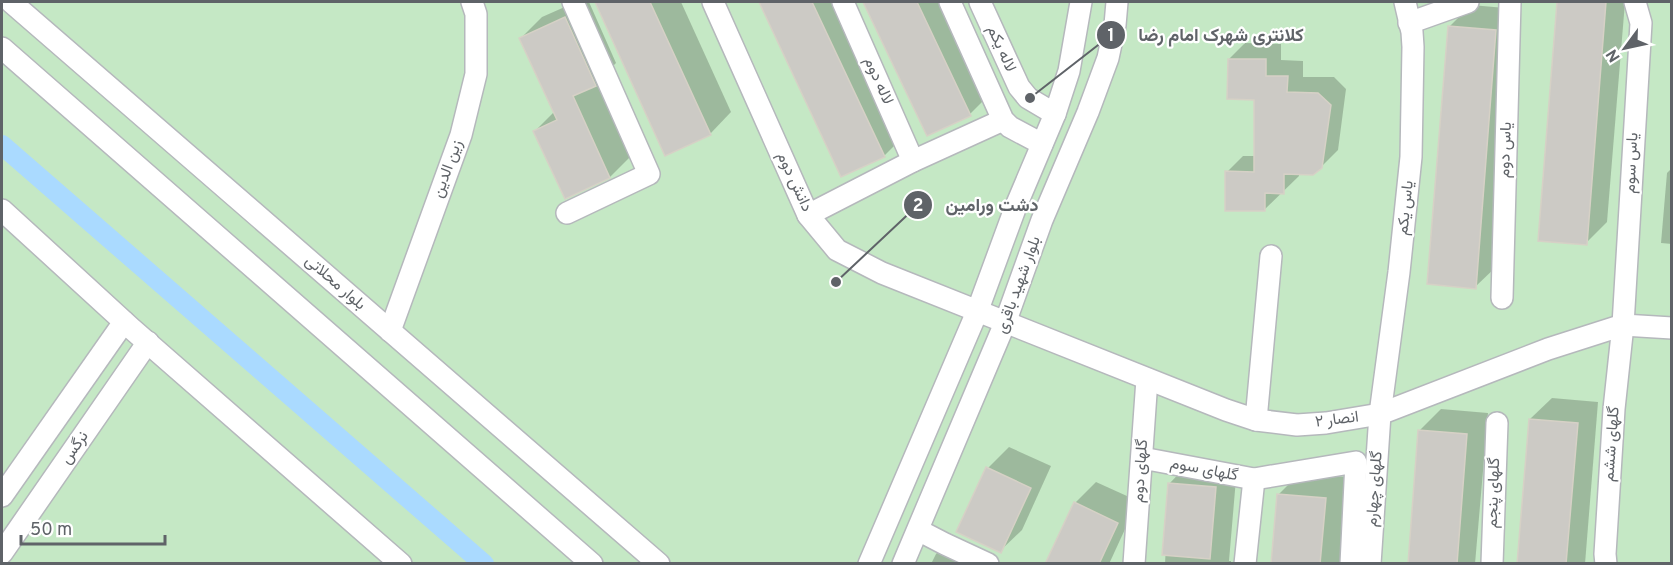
<svg xmlns="http://www.w3.org/2000/svg" width="1673" height="565" font-family="Overpass,Vazirmatn,sans-serif">
  <style>
    .green { fill: #c5e8c5 }
    .shadow { fill: #0003 }
    .lines { fill: none; stroke-linecap: round; stroke-linejoin: round }
    .canal { stroke: #aadaff; stroke-width: 20 }
    .building { fill: #cccac5; stroke: #d6d1c6; stroke-width: 1.5 }
    .minor-casing { stroke: #b5b8bc; stroke-width: 24 }
    .minor { stroke: #fff; stroke-width: 21 }
    .labels { text-anchor: middle; dominant-baseline: central; stroke-width: 4.5; stroke-linejoin: round; paint-order: stroke }
    .street-label { font-size: 16px; fill: #5f6368; stroke: #fff }
    .leader { fill: none; stroke: #5f6368; stroke-width: 2 }
    .callout-dot { fill: #5f6368; stroke: #fff; stroke-width: 2 }
    .mark-label { font-size: 18px; text-anchor: middle; font-weight: bold; fill: #fff }
    .callout-label { font-size: 18px; text-anchor: middle; font-weight: bold; fill: #5f6368; stroke: #fff; stroke-width: 4.5; stroke-linejoin: round; paint-order: stroke }
  </style>
  <rect width="100%" height="100%" fill="#f1efe8"/>
  <rect class="green" x="2" y="2" width="1669" height="561"/>
  <g class="shadow">
    <polygon points="576,2 589,2 616,63 597,82 631,156 610,177 535,131 554,112 521,38 542,17"/>
    <polygon points="597,2 681,2 731,112 710,134 666,154"/>
    <polygon points="761,2 843,2 905,135 884,156 841,175"/>
    <polygon points="865,2 948,2 991,93 970,114 927,134"/>
    <polygon points="1558,2 1625,2 1607,222 1586,243 1540,239"/>
    <polygon points="1471,5 1517,9 1497,266 1475,287 1449,27"/>
    <polygon points="1245,43 1281,44 1281,60 1303,61 1303,77 1334,77 1346,89 1338,150 1321,167 1299,173 1299,176 1264,210 1227,172 1243,156 1255,156 1256,98 1229,59"/>
    <polygon points="1672,168 1672,244 1661,243 1667,173"/>
    <polygon points="1552,398 1598,402 1585,564 1519,564 1530,419"/>
    <polygon points="1441,409 1488,413 1475,564 1409,564 1420,430"/>
    <polygon points="1009,447 1051,466 1022,530 1000,551 988,468"/>
    <polygon points="1190,462 1237,467 1229,561 1231,561 1231,564 1165,564 1169,484"/>
    <polygon points="1300,473 1346,477 1340,564 1274,564 1279,494"/>
    <polygon points="1096,482 1138,501 1109,564 1047,564 1075,503"/>
    <polygon points="952,538 987,564 931,564 936,554"/>
  </g>
  <g class="lines">
    <polyline class="canal" points="2,145 484,564"/>
  </g>
  <g class="building">
    <polygon points="595,2 650,2 711,135 665,156"/>
    <polygon points="759,2 812,2 885,157 841,177"/>
    <polygon points="863,2 917,2 971,116 927,136"/>
    <polygon points="1557,2 1606,2 1587,245 1538,241"/>
    <polygon points="565,17 596,86 573,96 610,178 565,199 533,131 557,120 519,38"/>
    <polygon points="1448,26 1496,30 1476,289 1427,284"/>
    <polygon points="1228,59 1266,59 1266,76 1288,76 1287,92 1318,93 1331,105 1322,168 1313,175 1284,174 1284,194 1265,193 1265,211 1225,211 1225,171 1254,172 1254,100 1227,99"/>
    <polygon points="1529,419 1578,423 1566,564 1517,564"/>
    <polygon points="1418,430 1467,434 1457,564 1408,564"/>
    <polygon points="986,467 1031,488 1001,553 956,532"/>
    <polygon points="1168,483 1216,487 1210,559 1162,555"/>
    <polygon points="1277,494 1326,498 1320,564 1271,564"/>
    <polygon points="1074,502 1118,523 1099,564 1045,564"/>
  </g>
  <g class="lines">
    <defs>
      <g id="minor">
        <polyline points="11,2 659,564"/>
        <polyline points="713,2 808,215 837,250 882,273 1226,410 1256,420 1297,425 1326,423 1380,414 1548,349 1623,325 1672,328"/>
        <polyline points="843,2 913,161"/>
        <polyline points="950,2 1003,120 1010,127 1042,144"/>
        <polyline points="980,2 1019,87 1028,98 1055,114"/>
        <polyline points="1409,23 1468,2"/>
        <polyline points="2,48 592,564"/>
        <polyline points="2,210 132,329 401,564"/>
        <polyline points="567,213 649,174 573,2"/>
        <polyline points="808,215 913,161 1003,120"/>
        <polyline points="1502,298 1510,2"/>
        <polyline points="390,331 461,135 476,74 476,14 472,2"/>
        <polyline points="1256,420 1271,256"/>
        <polyline points="1142,458 1254,479 1245,564"/>
        <polyline points="1254,479 1356,462 1351,564"/>
        <polyline points="2,496 124,322"/>
        <polyline points="918,530 945,544 988,564"/>
        <polyline points="2,553 148,342"/>
        <polyline points="869,564 977,312 1016,206 1055,114 1069,71 1081,2"/>
        <polyline points="903,564 1005,323 1042,220 1088,112 1108,58 1115,25 1117,2"/>
        <polyline points="1134,564 1147,379"/>
        <polyline points="1370,564 1380,414 1399,272 1411,157 1413,47 1412,32 1405,2"/>
        <polyline points="1492,564 1497,423"/>
        <polyline points="1606,564 1605,554 1614,409 1623,325 1641,23 1635,2"/>
      </g>
    </defs>
    <use href="#minor" class="minor-casing"/>
    <use href="#minor" class="minor"/>
  </g>
  <g class="labels">
    <g class="street-label">
      <text transform="translate(1001 49) rotate(66)">لاله یکم</text>
      <text transform="translate(878 81) rotate(66)">لاله دوم</text>
      <text transform="translate(1506 150) rotate(-88)">یاس دوم</text>
      <text transform="translate(1632 163) rotate(-87)">یاس سوم</text>
      <text transform="translate(448 169) rotate(-70)">زین الدین</text>
      <text transform="translate(794 182) rotate(65)">دانش دوم</text>
      <text transform="translate(1406 208) rotate(-84)">یاس یکم</text>
      <text transform="translate(335 283) rotate(41)">بلوار محلاتی</text>
      <text transform="translate(1019 285) rotate(-70)">بلوار شهید باقری</text>
      <text transform="translate(1337 420) rotate(-7)">انصار ۲</text>
      <text transform="translate(1612 444) rotate(-86)">گلهای ششم</text>
      <text transform="translate(75 448) rotate(-55)">نرگس</text>
      <text transform="translate(1204 470) rotate(11)">گلهای سوم</text>
      <text transform="translate(1141 471) rotate(-86)">گلهای دوم</text>
      <text transform="translate(1375 489) rotate(-86)">گلهای چهارم</text>
      <text transform="translate(1494 493) rotate(-88)">گلهای پنجم</text>
    </g>
  </g>
  <path class="leader" d="M1030 98L1111 35M836 282L918 205"/>
  <g class="callout-dot">
    <circle cx="1030" cy="98" r="6"/>
    <circle cx="836" cy="282" r="6"/>
    <circle cx="1111" cy="35" r="15"/>
    <circle cx="918" cy="205" r="15"/>
  </g>
  <g class="mark-label">
    <text x="1111" y="41">1</text>
    <text x="918" y="211">2</text>
  </g>
  <g class="callout-label">
    <text x="1221" y="41">کلانتری شهرک امام رضا</text>
    <text x="992" y="211">دشت ورامین</text>
  </g>
  <rect width="1673" height="565" fill="none" stroke="#5f6368" stroke-width="6"/>
  <g transform="translate(1625 48) rotate(237)" stroke="#ffffff" stroke-width="4.5" paint-order="stroke">
  <path d="M0-4.5L10 22L0 15L-10 22Z" fill="#5f6368"/>
  <text y="-9" font-size="16" font-weight="bold" text-anchor="middle" fill="#5f6368">N</text>
  </g>
  <path d="M21 535v9h144v-9" fill="none" stroke="#5f6368" stroke-width="3"/>
  <text x="30" y="535" font-size="18" fill="#5f6368" stroke="#ffffff" stroke-width="4.5" paint-order="stroke">50 m</text>
</svg>
